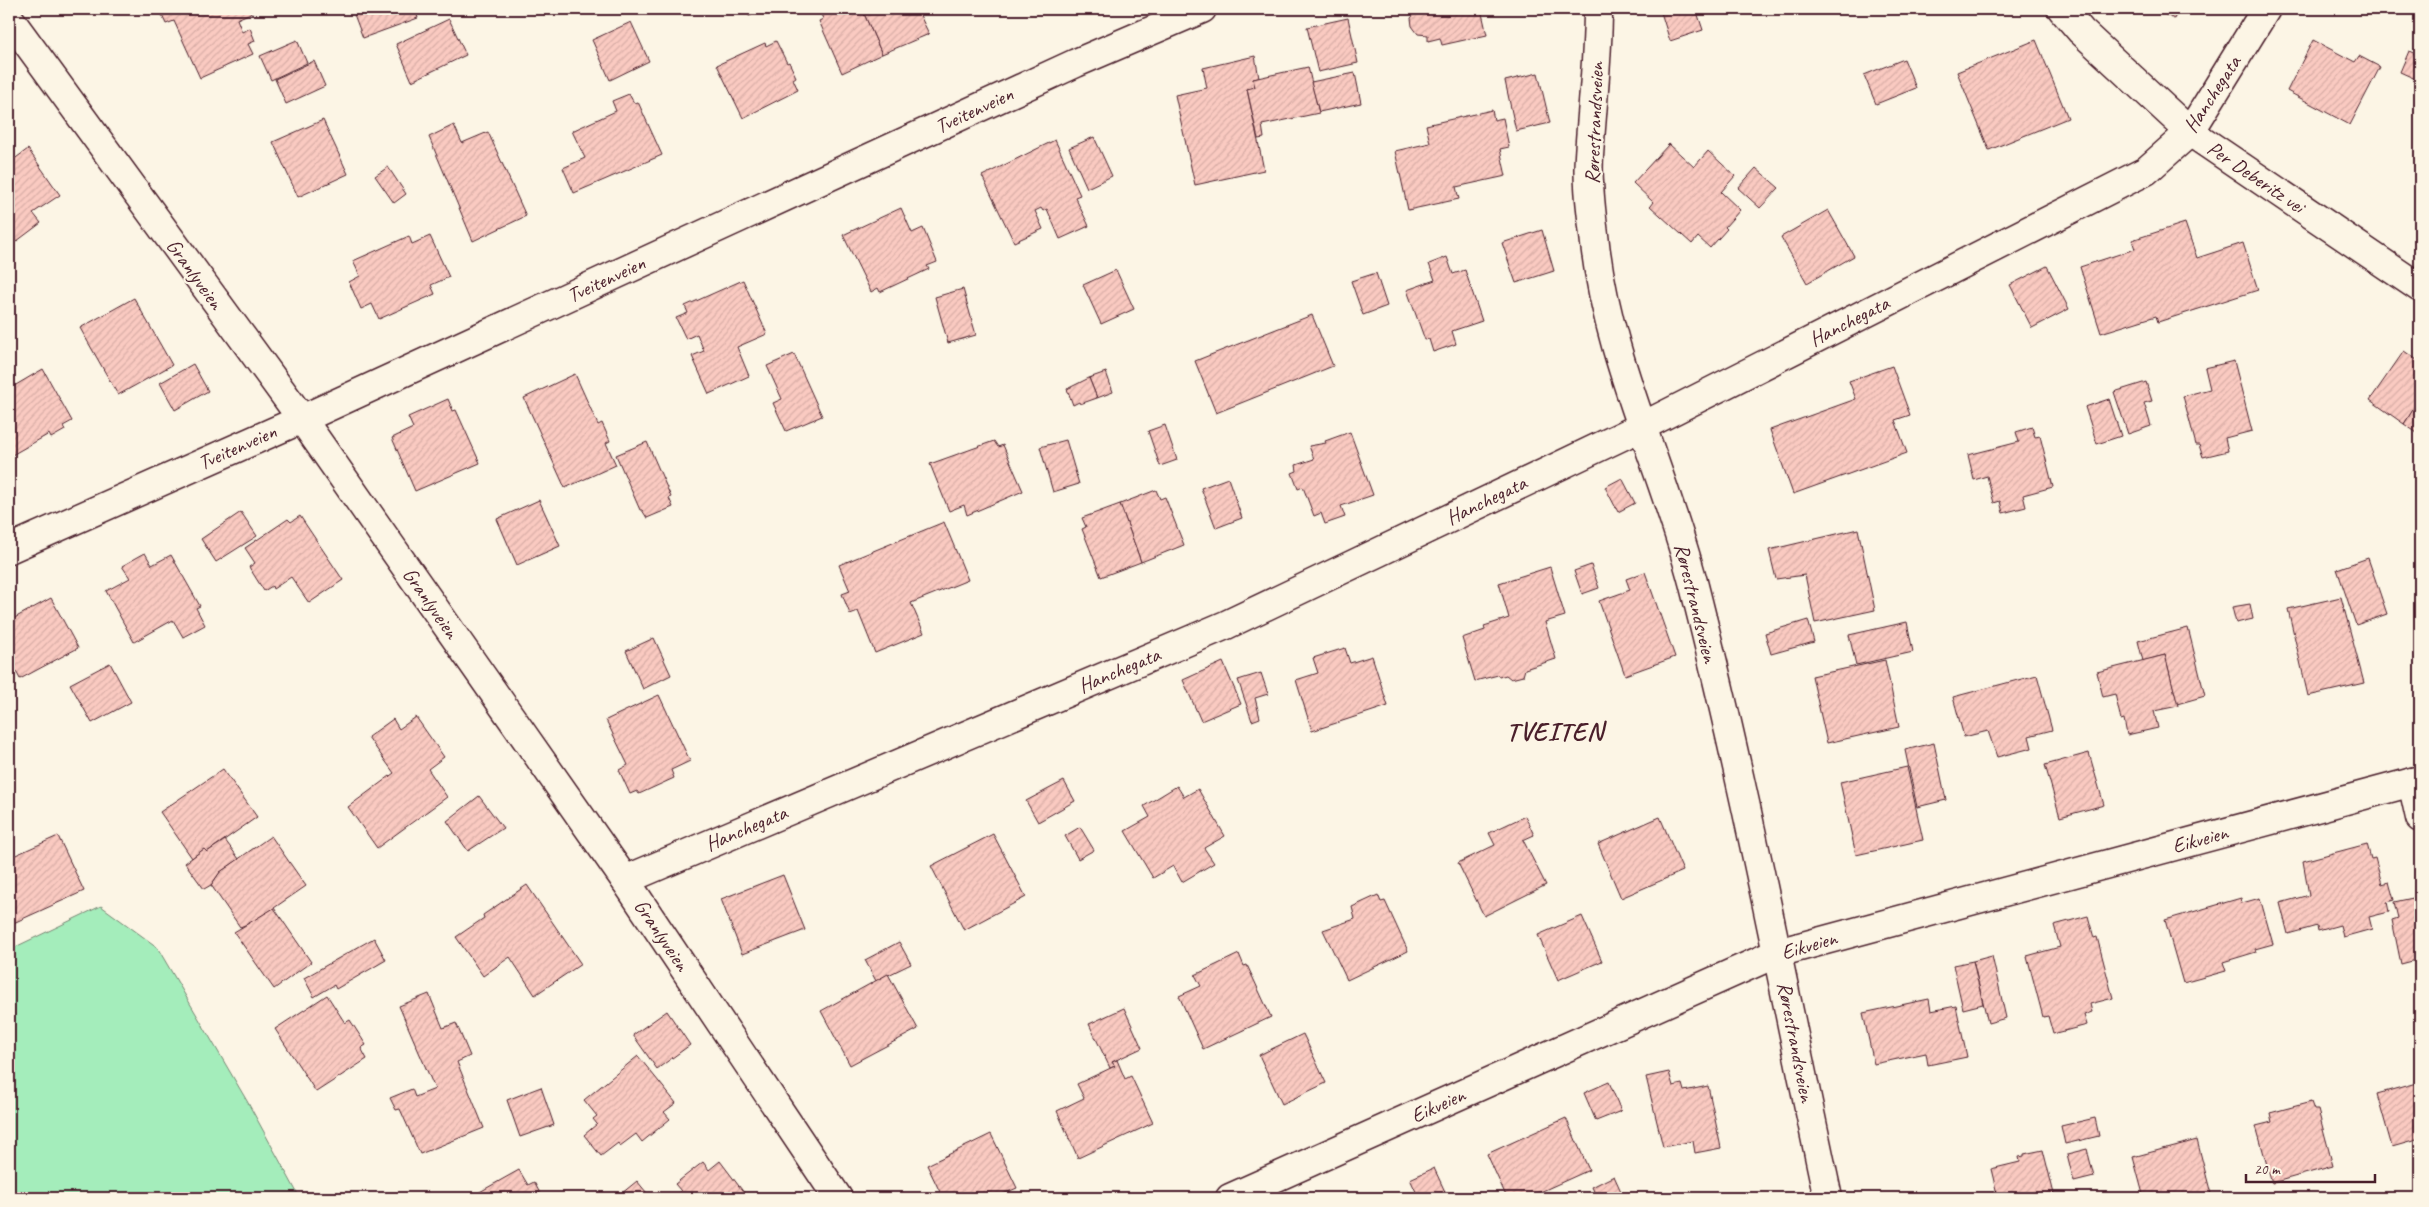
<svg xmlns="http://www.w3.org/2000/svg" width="2429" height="1207" font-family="Caveat,sans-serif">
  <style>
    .grass { fill: #a4edbb; stroke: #778673 }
    .building { fill: url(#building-hatch); stroke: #4a1f2b }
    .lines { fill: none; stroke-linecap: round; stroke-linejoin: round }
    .minor-casing { stroke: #4a1f2b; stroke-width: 31 }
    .minor { stroke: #fcf5e5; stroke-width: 28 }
    .labels { text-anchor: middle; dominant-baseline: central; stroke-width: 4.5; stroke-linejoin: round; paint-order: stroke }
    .street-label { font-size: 21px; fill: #4a1f2b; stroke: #fcf5e5 }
    .district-label { font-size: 26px; font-weight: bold; letter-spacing: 1px; fill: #4a1f2b; stroke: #fcf5e5 }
  </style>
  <defs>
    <pattern id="building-hatch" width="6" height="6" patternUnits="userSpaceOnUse" patternTransform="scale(1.25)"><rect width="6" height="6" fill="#facac1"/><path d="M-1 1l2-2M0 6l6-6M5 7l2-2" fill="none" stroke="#d8ada6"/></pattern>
  </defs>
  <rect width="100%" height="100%" fill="#fcf5e5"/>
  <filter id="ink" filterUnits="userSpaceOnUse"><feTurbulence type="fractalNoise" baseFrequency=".02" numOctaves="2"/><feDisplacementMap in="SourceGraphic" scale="10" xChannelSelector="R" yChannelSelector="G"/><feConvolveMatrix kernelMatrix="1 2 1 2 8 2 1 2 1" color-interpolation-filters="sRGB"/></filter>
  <g filter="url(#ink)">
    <polygon class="grass" points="101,906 157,947 247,1101 300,1198 9,1198 9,950"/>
    <g class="building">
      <polygon points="159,9 260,9 237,19 242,32 250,28 255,41 248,44 253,54 200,78 174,21 166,24"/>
      <polygon points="352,9 415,9 418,18 363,38"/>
      <polygon points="745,9 765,9 749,16"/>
      <polygon points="819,9 862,9 882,54 842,73 819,21 823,19"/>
      <polygon points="862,9 917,9 929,34 882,54"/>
      <polygon points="1419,9 1481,9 1487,35 1442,45 1440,38 1428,41 1428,35 1418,34 1412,26 1411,18"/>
      <polygon points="1660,9 1696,9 1703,30 1670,41"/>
      <polygon points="2154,9 2179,9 2174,19"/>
      <polygon points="1348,18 1358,63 1318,72 1307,27"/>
      <polygon points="449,19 466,55 412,81 396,44"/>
      <polygon points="631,22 649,61 610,80 592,40"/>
      <polygon points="297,40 307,63 271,80 260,56"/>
      <polygon points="2036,40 2068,118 1989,150 1957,72"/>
      <polygon points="2313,40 2355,62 2359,56 2380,67 2350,125 2287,91"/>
      <polygon points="776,41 787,63 789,62 796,77 793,79 798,90 743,118 717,65 765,43 766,46"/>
      <polygon points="2409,51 2420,56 2420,81 2400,72"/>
      <polygon points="1255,56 1259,78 1253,79 1255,87 1247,89 1264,170 1195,185 1175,95 1207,88 1203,68"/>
      <polygon points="1904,59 1916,88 1876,104 1864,75"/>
      <polygon points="314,61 325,86 286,104 275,79"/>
      <polygon points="1308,67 1319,113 1262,125 1264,138 1258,139 1247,89 1255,87 1253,79"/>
      <polygon points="1355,73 1361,103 1319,112 1311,82"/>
      <polygon points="1538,73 1550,123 1516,131 1505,81"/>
      <polygon points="629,94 634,103 638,102 662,155 574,193 563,168 585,158 572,131 616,111 612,101"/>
      <polygon points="1492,110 1494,120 1503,118 1509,147 1500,149 1506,176 1456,187 1459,199 1408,210 1395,151 1430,143 1426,125"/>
      <polygon points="323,120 348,174 298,197 273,142"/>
      <polygon points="454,125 462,143 488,132 526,216 473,241 429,137"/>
      <polygon points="1094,137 1112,176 1087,188 1069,148"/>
      <polygon points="1055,140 1080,195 1075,197 1089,226 1060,239 1047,209 1043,211 1041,208 1035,211 1043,229 1014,242 982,176"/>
      <polygon points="1669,144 1694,167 1708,151 1735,176 1721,192 1740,210 1725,227 1727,229 1710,248 1698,237 1692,244 1650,206 1653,202 1633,183"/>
      <polygon points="28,149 60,195 33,213 41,223 13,244 9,238 9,163"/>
      <polygon points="388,167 406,194 394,203 375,176"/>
      <polygon points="1756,168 1779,188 1760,208 1738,188"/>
      <polygon points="901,208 912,233 923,228 937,262 927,266 929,269 880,292 878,288 871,292 843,235"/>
      <polygon points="1828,210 1854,256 1807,283 1781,237"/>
      <polygon points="2185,223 2197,258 2243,243 2258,290 2158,322 2156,316 2101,333 2080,267 2135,249 2132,240"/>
      <polygon points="1542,230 1554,271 1516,283 1502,243"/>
      <polygon points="409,236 412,244 430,236 449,277 431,285 435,294 379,319 372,304 361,309 349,282 360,276 353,261"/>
      <polygon points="1447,257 1453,274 1465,270 1482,321 1452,331 1456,344 1433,352 1429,339 1425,340 1407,290 1435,280 1429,264"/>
      <polygon points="2047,266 2069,309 2032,328 2010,285"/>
      <polygon points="1116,270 1134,309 1101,324 1083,285"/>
      <polygon points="1376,273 1387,306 1363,315 1351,281"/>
      <polygon points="743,280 767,334 737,347 749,376 709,394 692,356 704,351 697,334 686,339 676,318 688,313 685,306"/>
      <polygon points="963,289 976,335 948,343 935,297"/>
      <polygon points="134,298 172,365 118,395 80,328"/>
      <polygon points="1312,315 1333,366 1216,413 1195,361"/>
      <polygon points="2404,351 2420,362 2420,399 2404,424 2370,400"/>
      <polygon points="794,354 822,416 786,431 773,403 782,399 767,366"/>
      <polygon points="2234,361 2252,431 2225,438 2228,451 2203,457 2199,445 2196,445 2183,396 2210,389 2205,368"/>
      <polygon points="193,364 208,391 175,410 160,383"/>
      <polygon points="1892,366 1910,415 1895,420 1907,453 1793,494 1770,430 1856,399 1849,381"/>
      <polygon points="43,369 72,421 63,426 65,430 51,438 49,434 12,455 9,448 9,389"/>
      <polygon points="1106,372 1113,392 1097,398 1089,378"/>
      <polygon points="575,374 598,425 602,423 610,441 606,443 616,465 565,488 524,398"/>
      <polygon points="1089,378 1097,398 1080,404 1079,402 1073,405 1067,389"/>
      <polygon points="2146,382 2152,401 2144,403 2151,426 2128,434 2114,392"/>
      <polygon points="448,399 453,411 456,410 480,463 415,491 392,438 413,428 408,417"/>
      <polygon points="2109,399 2121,436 2097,444 2085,407"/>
      <polygon points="2420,399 2420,435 2404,424"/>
      <polygon points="1165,425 1177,460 1160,466 1148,431"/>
      <polygon points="2032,427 2035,437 2040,436 2053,487 2023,495 2026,507 2003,513 2000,501 1994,503 1987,476 1974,480 1968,455 2019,442 2016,432"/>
      <polygon points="1350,432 1373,495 1341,506 1345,517 1325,524 1321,513 1314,516 1303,487 1298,489 1292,473 1297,471 1296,465 1314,459 1309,446 1326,443 1325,441"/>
      <polygon points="1066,440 1079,484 1053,492 1040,447"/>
      <polygon points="994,441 998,447 1003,445 1023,491 967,515 964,505 949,511 930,464"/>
      <polygon points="647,442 671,497 669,498 673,507 647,518 642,510 640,510 616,455"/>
      <polygon points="1228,478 1242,518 1216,528 1201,488"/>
      <polygon points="1622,478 1635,503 1618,512 1605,487"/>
      <polygon points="1156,490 1160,499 1165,497 1184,545 1141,562 1120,504"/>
      <polygon points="539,500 560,546 517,565 497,519"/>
      <polygon points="1120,504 1141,562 1101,577 1082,529 1086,527 1082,518"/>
      <polygon points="241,512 257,536 216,562 201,539"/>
      <polygon points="300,516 343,580 309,603 291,577 273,589 272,586 264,591 249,567 255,563 245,548 288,519 291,522"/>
      <polygon points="944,522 968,580 911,603 924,633 875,653 858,611 850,614 842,594 850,591 839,565"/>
      <polygon points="1858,529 1875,610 1815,623 1805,575 1776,579 1769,550"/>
      <polygon points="145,553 152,565 171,555 200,606 196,608 205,625 183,637 173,620 134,642 106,591 130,578 122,566"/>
      <polygon points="2368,558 2387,614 2356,625 2337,569"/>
      <polygon points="1591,565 1599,588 1582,594 1574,571"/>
      <polygon points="1550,567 1565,616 1545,622 1556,659 1525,669 1523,676 1511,679 1506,675 1499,677 1498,675 1475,681 1462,638 1485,630 1484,626 1509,618 1499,583"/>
      <polygon points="1645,572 1675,657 1625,675 1599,601 1630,590 1626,579"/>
      <polygon points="2341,597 2364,683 2308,696 2288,609"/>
      <polygon points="51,598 78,648 20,679 9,658 9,621"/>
      <polygon points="2250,604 2253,619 2236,623 2232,607"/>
      <polygon points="1808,620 1814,642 1771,654 1765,633"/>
      <polygon points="1907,622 1913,652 1856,665 1849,635"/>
      <polygon points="2188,628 2205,696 2177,704 2165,655 2143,661 2138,641"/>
      <polygon points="654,638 671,675 643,689 626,651"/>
      <polygon points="1345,648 1350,663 1372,656 1388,706 1312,731 1296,680 1318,673 1313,658"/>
      <polygon points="2165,655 2178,706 2154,711 2158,728 2127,735 2124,719 2121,720 2115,694 2103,697 2097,672"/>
      <polygon points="1885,660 1899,727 1827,743 1812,676"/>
      <polygon points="1223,662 1241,704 1201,721 1183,680"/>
      <polygon points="110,663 131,702 92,723 70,684"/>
      <polygon points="1261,673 1268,694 1255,698 1260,718 1252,721 1238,680"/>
      <polygon points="2037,675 2052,730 2029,736 2032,748 1997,757 1988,731 1964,737 1953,697"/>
      <polygon points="659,695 690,761 671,770 674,778 639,794 637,791 630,794 619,770 628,765 606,720"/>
      <polygon points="416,717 444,757 428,769 447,797 377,848 348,807 394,773 368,737 393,719 399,729"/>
      <polygon points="1934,743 1946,800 1917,807 1905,750"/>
      <polygon points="2089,753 2104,805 2060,817 2045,765"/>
      <polygon points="1907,767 1923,840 1856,855 1840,782"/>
      <polygon points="223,769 257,817 207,852 204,849 192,858 160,812"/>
      <polygon points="1064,781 1075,801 1038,822 1026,801"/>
      <polygon points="1177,786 1184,797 1198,789 1225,836 1204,848 1214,863 1182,882 1173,866 1153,878 1125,831 1150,817 1144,806"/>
      <polygon points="479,796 503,828 468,851 447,821"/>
      <polygon points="1525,816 1534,835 1523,840 1546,885 1484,916 1458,863 1495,845 1489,833"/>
      <polygon points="1660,817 1683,871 1621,898 1598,844"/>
      <polygon points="1080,827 1094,850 1078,859 1065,836"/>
      <polygon points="993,834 1026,897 964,930 931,866"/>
      <polygon points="58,836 84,891 9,925 9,858"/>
      <polygon points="271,836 306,886 255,921 240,927 211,885 220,872"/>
      <polygon points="225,840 239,859 220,872 211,885 204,889 185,863 204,849 207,852"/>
      <polygon points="2367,844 2371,859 2375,858 2382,884 2389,882 2394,900 2387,902 2389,912 2369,917 2372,929 2343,937 2340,925 2318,931 2317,926 2288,934 2280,903 2309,895 2303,861"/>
      <polygon points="783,875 805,930 742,954 721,899"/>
      <polygon points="527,885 581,964 535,995 510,957 483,976 456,937 484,918 483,915"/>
      <polygon points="1378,895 1381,902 1385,901 1408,951 1347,980 1323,930 1355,919 1352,907"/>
      <polygon points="2241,898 2242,903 2260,898 2273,944 2255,949 2256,952 2223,962 2226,971 2183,983 2165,920"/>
      <polygon points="2413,898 2420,928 2420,959 2401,964 2392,920 2398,918 2394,902"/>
      <polygon points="274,908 311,962 274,989 234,932"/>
      <polygon points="1582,916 1602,961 1558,980 1538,935"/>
      <polygon points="2088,916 2094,938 2097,937 2113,998 2090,1004 2092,1012 2084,1015 2087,1025 2053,1034 2048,1016 2043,1017 2027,956 2060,947 2054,925"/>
      <polygon points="374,938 386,960 336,989 334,985 314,997 304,978"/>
      <polygon points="899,942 911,964 876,981 865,960"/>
      <polygon points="1239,954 1244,966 1247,965 1271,1017 1203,1049 1179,996 1201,986 1195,975"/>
      <polygon points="1992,956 2006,1018 1988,1023 1973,961"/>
      <polygon points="1973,961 1983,1004 1963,1009 1953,965"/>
      <polygon points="888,974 918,1029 850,1065 821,1011"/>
      <polygon points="429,994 443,1028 456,1023 470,1056 457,1062 484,1128 420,1154 400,1109 396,1110 390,1098 412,1089 415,1097 435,1089 399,1006"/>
      <polygon points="327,995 345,1023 350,1020 366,1045 361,1048 367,1059 316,1092 275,1029"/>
      <polygon points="1929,999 1931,1011 1956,1006 1967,1057 1928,1065 1926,1053 1874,1064 1863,1013"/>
      <polygon points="1124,1008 1142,1048 1112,1062 1115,1066 1110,1068 1089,1024"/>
      <polygon points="667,1011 690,1045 657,1069 633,1035"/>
      <polygon points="1303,1034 1326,1083 1282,1104 1259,1055"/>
      <polygon points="638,1056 676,1103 664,1112 670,1119 642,1142 636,1134 620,1146 618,1143 601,1156 584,1135 597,1124 593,1119 597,1116 584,1100"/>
      <polygon points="1117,1060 1125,1079 1131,1076 1153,1123 1078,1158 1057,1111 1084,1098 1077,1084 1115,1066 1112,1062"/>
      <polygon points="1669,1072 1673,1086 1682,1084 1684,1091 1708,1086 1721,1148 1695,1153 1693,1141 1663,1147 1646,1077"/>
      <polygon points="1609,1082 1621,1111 1596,1121 1584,1093"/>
      <polygon points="2420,1082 2420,1139 2392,1147 2377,1094"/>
      <polygon points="541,1087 554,1125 520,1137 507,1100"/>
      <polygon points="2311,1102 2314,1110 2318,1110 2333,1166 2272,1183 2256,1126 2272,1122 2270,1113"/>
      <polygon points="1566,1118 1589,1170 1527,1198 1507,1198 1487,1154"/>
      <polygon points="2095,1118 2099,1136 2065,1144 2061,1126"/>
      <polygon points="991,1134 1017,1188 994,1198 928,1198 940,1192 927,1165"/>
      <polygon points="2197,1140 2212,1198 2144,1198 2133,1157"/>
      <polygon points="2087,1149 2094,1177 2074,1182 2067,1154"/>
      <polygon points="2043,1150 2055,1198 1998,1198 1991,1169 2020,1162 2019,1157 2024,1156 2024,1154"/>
      <polygon points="720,1161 748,1198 671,1198 681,1191 675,1184 703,1162 709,1170"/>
      <polygon points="1434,1168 1448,1198 1419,1198 1410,1179"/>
      <polygon points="519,1170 528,1185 534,1182 542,1197 469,1198"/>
      <polygon points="1614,1176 1624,1198 1597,1198 1592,1187"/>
      <polygon points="637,1181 651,1198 616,1198"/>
    </g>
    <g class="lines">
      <defs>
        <g id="minor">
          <path d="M1598,9C1598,58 1592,107 1589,156C1587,181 1591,209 1594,235C1606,356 1662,465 1693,582C1745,785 1784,992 1828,1198"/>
          <polyline points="2062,9 2081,31 2190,132 2420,288"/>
          <polyline points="9,18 302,419 625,880 838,1198"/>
          <polyline points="9,549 302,419 1076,63 1202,9"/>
          <polyline points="2412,782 2420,818"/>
          <polyline points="625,880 1226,625 1643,426 2146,171 2190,132 2266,9"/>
          <polyline points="1230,1198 1777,953 2420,780"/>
        </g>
      </defs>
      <use href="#minor" class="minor-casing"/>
      <use href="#minor" class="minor"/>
    </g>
  </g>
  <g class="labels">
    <g class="street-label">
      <text transform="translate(2212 94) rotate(-57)">Hanchegata</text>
      <text transform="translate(974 110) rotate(-25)">Tveitenveien</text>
      <text transform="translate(1594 123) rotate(-88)">Rørestrandsveien</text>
      <text transform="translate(2256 177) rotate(34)">Per Deberitz vei</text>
      <text transform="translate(195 274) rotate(54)">Granlyveien</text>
      <text transform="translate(606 279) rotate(-25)">Tveitenveien</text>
      <text transform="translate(1849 321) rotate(-27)">Hanchegata</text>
      <text transform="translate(237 447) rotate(-24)">Tveitenveien</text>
      <text transform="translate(1486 500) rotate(-26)">Hanchegata</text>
      <text transform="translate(431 603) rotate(55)">Granlyveien</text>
      <text transform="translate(1696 603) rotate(76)">Rørestrandsveien</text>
      <text transform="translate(1119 670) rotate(-23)">Hanchegata</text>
      <text transform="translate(746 828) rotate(-23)">Hanchegata</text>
      <text transform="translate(2200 839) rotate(-15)">Eikveien</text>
      <text transform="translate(662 935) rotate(56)">Granlyveien</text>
      <text transform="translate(1809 945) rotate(-16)">Eikveien</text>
      <text transform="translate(1796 1042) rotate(79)">Rørestrandsveien</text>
      <text transform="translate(1438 1105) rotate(-24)">Eikveien</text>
    </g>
    <g class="district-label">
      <text x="1555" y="731">TVEITEN</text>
    </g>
  </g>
  <rect width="2429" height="1207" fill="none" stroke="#fcf5e5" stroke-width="30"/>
  <rect x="15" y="15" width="2399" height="1177" fill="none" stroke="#4a1f2b" stroke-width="2" filter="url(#ink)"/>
  <path d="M2246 1174v8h129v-8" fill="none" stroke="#4a1f2b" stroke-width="2.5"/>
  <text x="2254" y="1174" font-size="15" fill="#4a1f2b" stroke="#fcf5e5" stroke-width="4" paint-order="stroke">20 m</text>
</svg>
